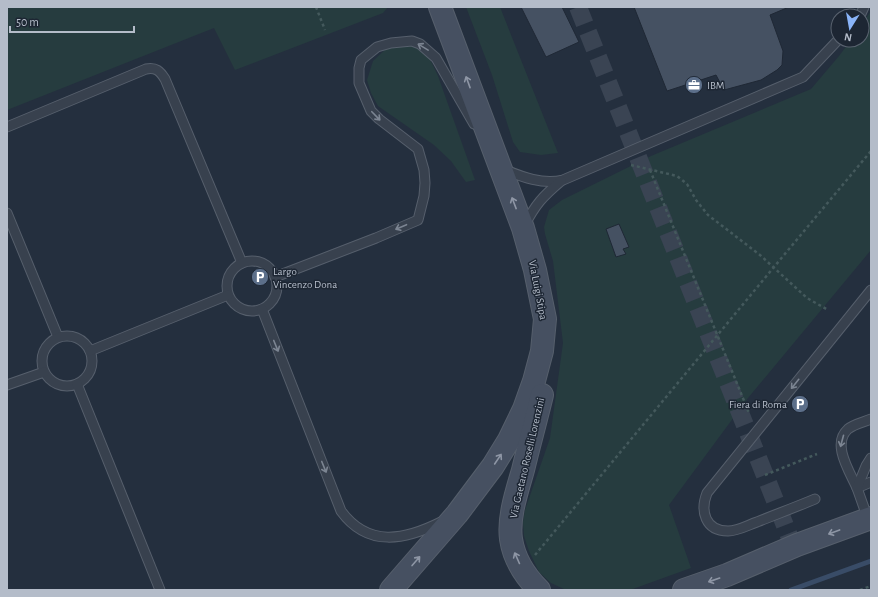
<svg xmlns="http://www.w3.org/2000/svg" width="878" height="597" font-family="'Alegreya Sans',sans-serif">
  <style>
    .green { fill: #263c3f }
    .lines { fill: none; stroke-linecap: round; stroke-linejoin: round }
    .stream { stroke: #394c67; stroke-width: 5 }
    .building { fill: #455162; stroke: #1f2835 }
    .street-tunnel { stroke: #3a4453; stroke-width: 18; stroke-dasharray: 18 9; stroke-linecap: butt }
    .lane-casing { stroke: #565f6c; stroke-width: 11 }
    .secondary-casing { stroke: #565f6c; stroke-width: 24 }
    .path { stroke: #44595c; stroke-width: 2.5; stroke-dasharray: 3 3; stroke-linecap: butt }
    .lane { stroke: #38414e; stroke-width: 9 }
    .secondary { stroke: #465061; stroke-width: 22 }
    .oneway { stroke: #7c8592 }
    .oneway2 { stroke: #8e96a5 }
    .labels { text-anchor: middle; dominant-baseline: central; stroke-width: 3; stroke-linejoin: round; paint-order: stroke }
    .poi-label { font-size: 11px; fill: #b4bcc9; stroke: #1d2633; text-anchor: start }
    .street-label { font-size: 11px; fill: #b4bcc9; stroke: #1d2633 }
  </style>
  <rect width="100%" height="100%" fill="#242f3e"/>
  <g class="green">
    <polygon points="11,7 388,7 383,13 235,70 214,28 7,110 7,9"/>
    <polygon points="466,7 500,7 558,153 541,155 520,152 513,142 492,75"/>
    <polygon points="871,11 871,250 748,398 669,505 691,568 630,590 566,590 551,583 539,572 529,551 524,536 523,522 525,510 550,438 563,343 553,261 545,234 544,227 549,210 562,200 651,156 811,89 839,56 851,40 862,40 862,24"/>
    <polygon points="400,45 412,46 422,50 429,57 438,76 475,180 466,182 451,161 434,145 378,106 371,93 367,80 373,61 389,46"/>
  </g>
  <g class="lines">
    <polyline class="stream" points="791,590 871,561"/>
  </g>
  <g class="building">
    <polygon points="521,7 562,7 579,42 546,57"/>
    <polygon points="634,7 789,7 770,15 783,51 782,65 777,70 761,80 724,90 716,75 667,91"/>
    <polygon points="619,224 629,247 623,249 626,254 616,257 606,229"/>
  </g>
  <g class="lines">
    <polyline class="street-tunnel" points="578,7 790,538"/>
    <defs>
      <g id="lane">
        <polyline points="860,16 864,7"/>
        <path d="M7,127L146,69C156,67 160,71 165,79L242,263"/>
        <path d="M503,169C522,177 543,185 563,180L803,77L838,40"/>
        <polyline points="7,213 58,337"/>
        <path d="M524,226C536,204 542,197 561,181"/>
        <circle cx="252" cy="286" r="25"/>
        <polyline points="275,277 376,238 418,220 424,196 425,183 424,170 418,149 379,119 371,111 359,83 359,68 361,60 377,47 391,43 412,41 420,44 436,58 474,124"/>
        <path d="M262,309L341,511C368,548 405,540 441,522"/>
        <circle cx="67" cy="361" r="25"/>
        <polyline points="90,351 228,295"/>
        <polyline points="77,384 160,590"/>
        <polyline points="7,385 44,372"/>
        <path d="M871,419C864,422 854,424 848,429C831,444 850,472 857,488L871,482"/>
        <path d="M815,499C796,507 777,514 757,522C748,525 738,531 728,531C705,531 700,511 707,493L871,290"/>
        <polyline points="868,519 857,488 866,466 871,458"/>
      </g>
      <g id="secondary">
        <polyline points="391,590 457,514 493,466 509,440 524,409 534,381 542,351 545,319 535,270 523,228 440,7"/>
        <path d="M539,590C525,576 514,559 511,539C508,517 517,491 523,470C529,445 536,420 542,395"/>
        <polyline points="684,590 727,575 797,545 871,518"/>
      </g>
    </defs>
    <use href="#lane" class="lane-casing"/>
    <use href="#secondary" class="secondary-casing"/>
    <g class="path">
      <polyline points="316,7 325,30"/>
      <polyline points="631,165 677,176 687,184 696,200 708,215 760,255 807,298 828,310"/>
      <polyline points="650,170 749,413"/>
      <polyline points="765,475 817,454"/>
      <polyline points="535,555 774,267 871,151"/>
      <polyline points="860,590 871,586"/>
    </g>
    <use href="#lane" class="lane"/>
    <use href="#secondary" class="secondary"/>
  </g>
  <defs><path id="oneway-shaft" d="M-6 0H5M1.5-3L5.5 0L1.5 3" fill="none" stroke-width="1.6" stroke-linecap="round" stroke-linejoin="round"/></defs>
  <g class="oneway">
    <use href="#oneway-shaft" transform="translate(423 47) rotate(-149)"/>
    <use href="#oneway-shaft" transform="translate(376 116) rotate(46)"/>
    <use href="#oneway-shaft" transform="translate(401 227) rotate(157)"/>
    <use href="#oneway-shaft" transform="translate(276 346) rotate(68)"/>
    <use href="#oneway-shaft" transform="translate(795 384) rotate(129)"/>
    <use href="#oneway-shaft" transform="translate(842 441) rotate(105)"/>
    <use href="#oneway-shaft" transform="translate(324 467) rotate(68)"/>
  </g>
  <g class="oneway2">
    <use href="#oneway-shaft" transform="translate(468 82) rotate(-110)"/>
    <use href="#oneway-shaft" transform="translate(514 203) rotate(-111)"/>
    <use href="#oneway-shaft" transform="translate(498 459) rotate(-56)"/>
    <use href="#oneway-shaft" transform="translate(834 532) rotate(160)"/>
    <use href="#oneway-shaft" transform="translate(517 558) rotate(-114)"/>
    <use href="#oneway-shaft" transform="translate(416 561) rotate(-49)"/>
    <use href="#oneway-shaft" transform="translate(714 580) rotate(161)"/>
  </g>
  <defs>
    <symbol id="office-disc" viewBox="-11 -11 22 22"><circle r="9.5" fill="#5c6f8a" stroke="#1d2633"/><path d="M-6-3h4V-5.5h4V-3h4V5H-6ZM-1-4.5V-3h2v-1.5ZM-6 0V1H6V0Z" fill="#fff"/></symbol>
    <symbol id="parking-disc" viewBox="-11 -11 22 22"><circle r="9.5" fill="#5c6f8a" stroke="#1d2633"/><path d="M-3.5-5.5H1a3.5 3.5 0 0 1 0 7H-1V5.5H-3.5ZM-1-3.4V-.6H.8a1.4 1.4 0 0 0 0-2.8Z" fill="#fff"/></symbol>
  </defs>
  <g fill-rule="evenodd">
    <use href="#office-disc" x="684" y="75" width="20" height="20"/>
    <use href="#parking-disc" x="250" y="267" width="20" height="20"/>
    <use href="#parking-disc" x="790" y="394" width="20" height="20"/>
  </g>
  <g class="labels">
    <g class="poi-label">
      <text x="707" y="85">IBM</text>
      <text x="273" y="271">Largo<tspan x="273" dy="13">Vincenzo Dona</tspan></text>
      <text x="787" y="404" text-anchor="end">Fiera di Roma</text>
    </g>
    <g class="street-label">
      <text transform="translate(538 290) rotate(79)">Via Luigi Stipa</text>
      <text transform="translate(527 458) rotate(-77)">Via Gaetano Roselli Lorenzini</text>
    </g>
  </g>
  <rect width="878" height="597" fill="none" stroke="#b4bcc9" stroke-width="16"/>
  <g transform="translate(850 28) rotate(191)"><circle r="19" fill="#1d2633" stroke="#59626f"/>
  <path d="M0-3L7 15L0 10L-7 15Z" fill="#8ab4f8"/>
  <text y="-6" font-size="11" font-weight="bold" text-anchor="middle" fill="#b4bcc9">N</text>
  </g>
  <path d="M10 26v6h124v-6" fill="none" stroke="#b4bcc9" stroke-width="2"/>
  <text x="16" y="26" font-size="12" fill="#b4bcc9" stroke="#1d2633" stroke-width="3" paint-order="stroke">50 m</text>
</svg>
